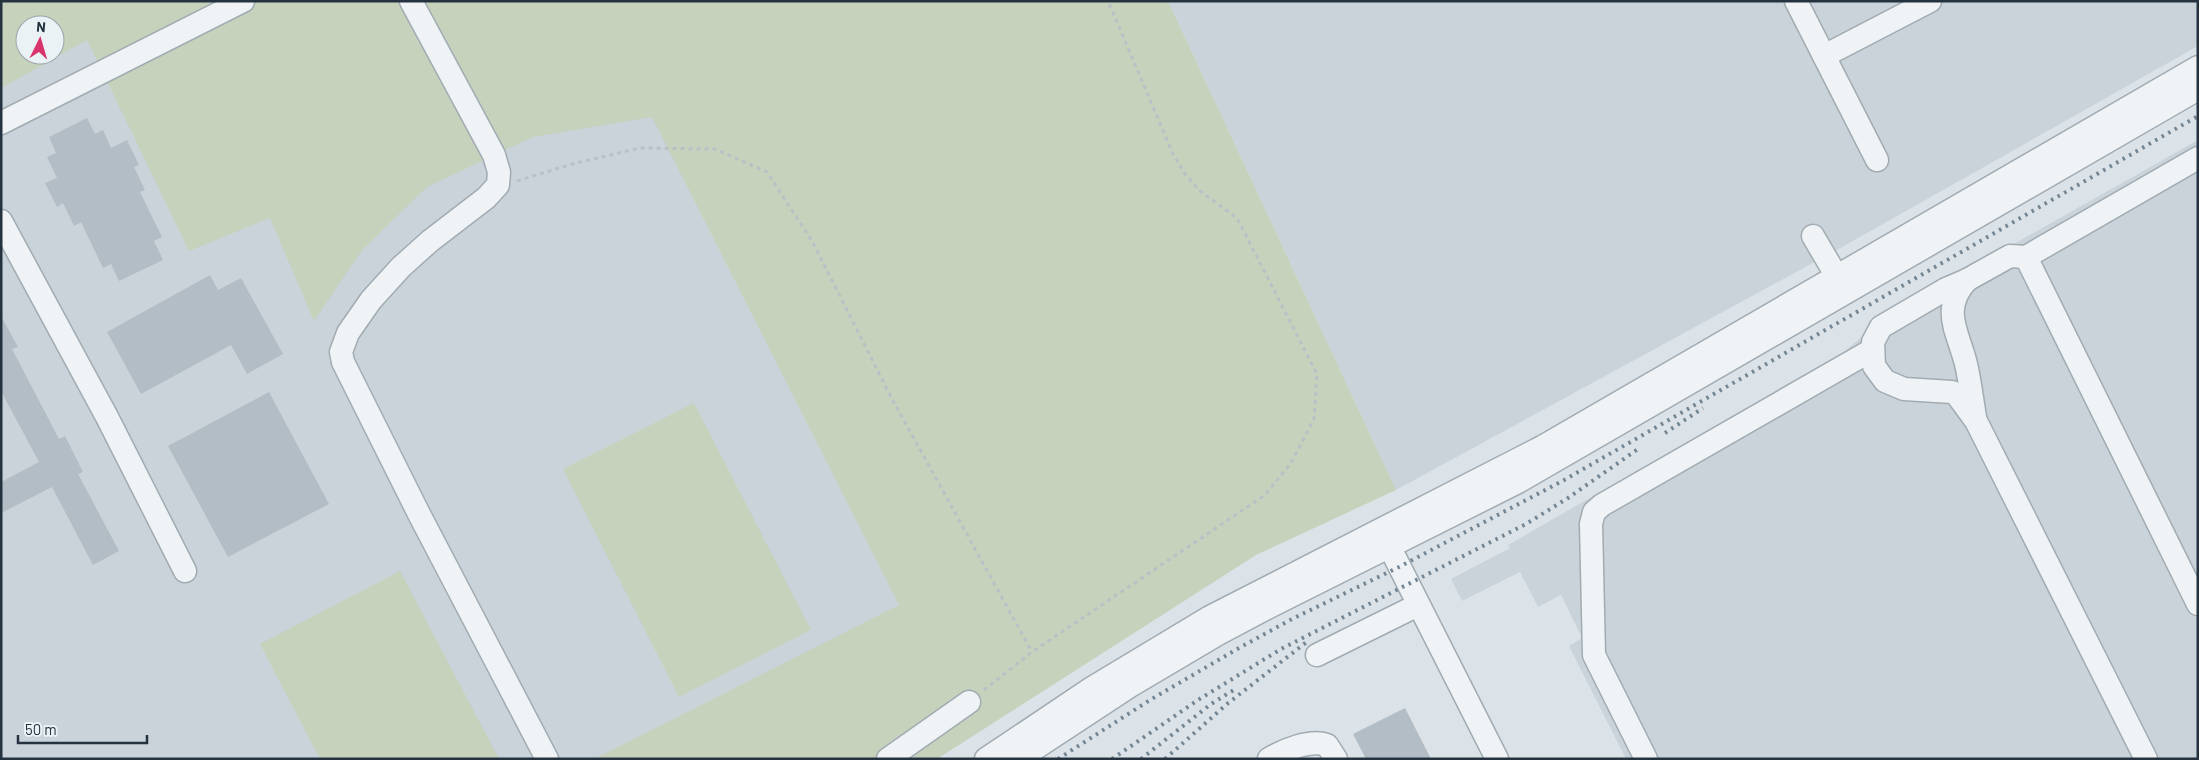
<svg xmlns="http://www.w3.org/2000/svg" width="2199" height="760" font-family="Barlow,sans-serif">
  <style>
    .built { fill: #cad3da; fill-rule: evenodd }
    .green { fill: #c6d2bc; fill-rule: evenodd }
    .building { fill: #b3bdc5 }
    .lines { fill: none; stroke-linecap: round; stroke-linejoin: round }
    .minor-casing { stroke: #a1abb2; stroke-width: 25 }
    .path { stroke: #bac1c6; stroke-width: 3; stroke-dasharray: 4 4; stroke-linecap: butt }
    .minor { stroke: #eff3f6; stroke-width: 22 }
    .rail { stroke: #748693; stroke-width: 4; stroke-dasharray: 2.5 5; stroke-linecap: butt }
  </style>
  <rect width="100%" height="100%" fill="#dce3e8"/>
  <g class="built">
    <path d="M1,1H1152L921,759H1ZM25,25H55V55H25Z"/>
    <polygon points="1168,1 2198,1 2198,46 1844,246 1396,490"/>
    <polygon points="2198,140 2198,759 1626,759 1569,646 1582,638 1561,595 1538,607 1520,572 1462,601 1451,579 1510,548 1508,545 1845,351 1873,327 1989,258"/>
  </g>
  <g class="green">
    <path d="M1,1H1168L1396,490L1256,555L937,759H594L899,605L652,117L533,137L427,187L362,250L314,321L270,218L189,251L87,40L1,88ZM25,25H55V55H25Z"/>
    <polygon points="694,403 811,630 679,697 563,469"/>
    <polygon points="400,571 499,759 320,759 260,644"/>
  </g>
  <g class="building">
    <polygon points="87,118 95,134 103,130 111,148 127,140 139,165 134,167 145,190 140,192 162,237 154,241 163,260 119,281 111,264 103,268 81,222 74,226 63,203 57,207 45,183 57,178 47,157 56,153 49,137"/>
    <polygon points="210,275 218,290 241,278 283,354 247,374 231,345 141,394 107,332"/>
    <polygon points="1,316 18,347 12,349 59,439 65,436 83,472 78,474 119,551 93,565 52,487 1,513 1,482 39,462 1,391"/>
    <polygon points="269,392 329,504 228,557 168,446"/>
    <polygon points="1405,708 1431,759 1366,759 1353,734"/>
  </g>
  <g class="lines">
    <defs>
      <g id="minor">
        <polyline points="411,1 494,155 499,172 498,185 486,198 430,241 401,267 371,300 348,333 341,352 343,362 419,514 547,759"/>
        <polyline points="1796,1 1877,160"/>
        <polyline points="1824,56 1930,1"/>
        <polyline points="1,123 243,1"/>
        <polyline points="2198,158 2026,257 2198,604"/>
        <polyline points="1,221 107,417 185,571"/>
        <polyline points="1813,236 1843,287"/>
        <polyline points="2026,257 2010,256 1967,280 1946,289 1881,327 1873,342 1874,366 1885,381 1904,389 1952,392 1957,395 1976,421 2146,759"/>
        <path d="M1967,280C1940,310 1958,331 1966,364C1970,381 1972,399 1975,417"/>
        <polyline points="1382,532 1497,759"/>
        <polyline points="1317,655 1418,605"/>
        <polyline points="888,759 969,702"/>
        <polyline points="986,759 1092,688 1210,617 1542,447 2198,67"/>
        <polyline points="1019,759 1130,686 1218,634 1269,607 1518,482 2198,89"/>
        <path d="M1269,759C1284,750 1310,739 1327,745L1336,759"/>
        <polyline points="1646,759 1594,655 1591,524 1594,512 1602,505 1872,350"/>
      </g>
    </defs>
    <use href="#minor" class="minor-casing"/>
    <g class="path">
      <polyline points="517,181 572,164 640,148 715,149 767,172 812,241 892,399 1032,652"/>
      <polyline points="984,690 1032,652 1265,495 1291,463 1314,419 1317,374 1237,218 1200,191 1185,174 1173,154 1108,1"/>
    </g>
    <use href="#minor" class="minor"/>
    <g class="rail">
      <polyline points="1665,433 1703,408"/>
      <polyline points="1058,759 1150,700 1239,648 1292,619 1399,567 1566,479 2198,116"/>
      <polyline points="1112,759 1198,700 1281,649 1526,524 1568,498 1638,449"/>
      <polyline points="1141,759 1211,704 1237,688"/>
      <polyline points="1165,759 1227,704 1308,641"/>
    </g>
  </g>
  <rect width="2199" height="760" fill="none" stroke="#24333f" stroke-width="5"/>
  <g transform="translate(40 40) rotate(5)"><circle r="24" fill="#ebf2f5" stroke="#9ba6ac"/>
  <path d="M0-4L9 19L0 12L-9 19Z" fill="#da346d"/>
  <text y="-8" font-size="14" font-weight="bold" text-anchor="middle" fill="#24333f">N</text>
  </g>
  <path d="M18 735v8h129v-8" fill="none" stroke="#24333f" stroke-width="2.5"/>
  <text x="25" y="735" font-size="15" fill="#24333f" stroke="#ebf2f5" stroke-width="4" paint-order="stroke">50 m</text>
</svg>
